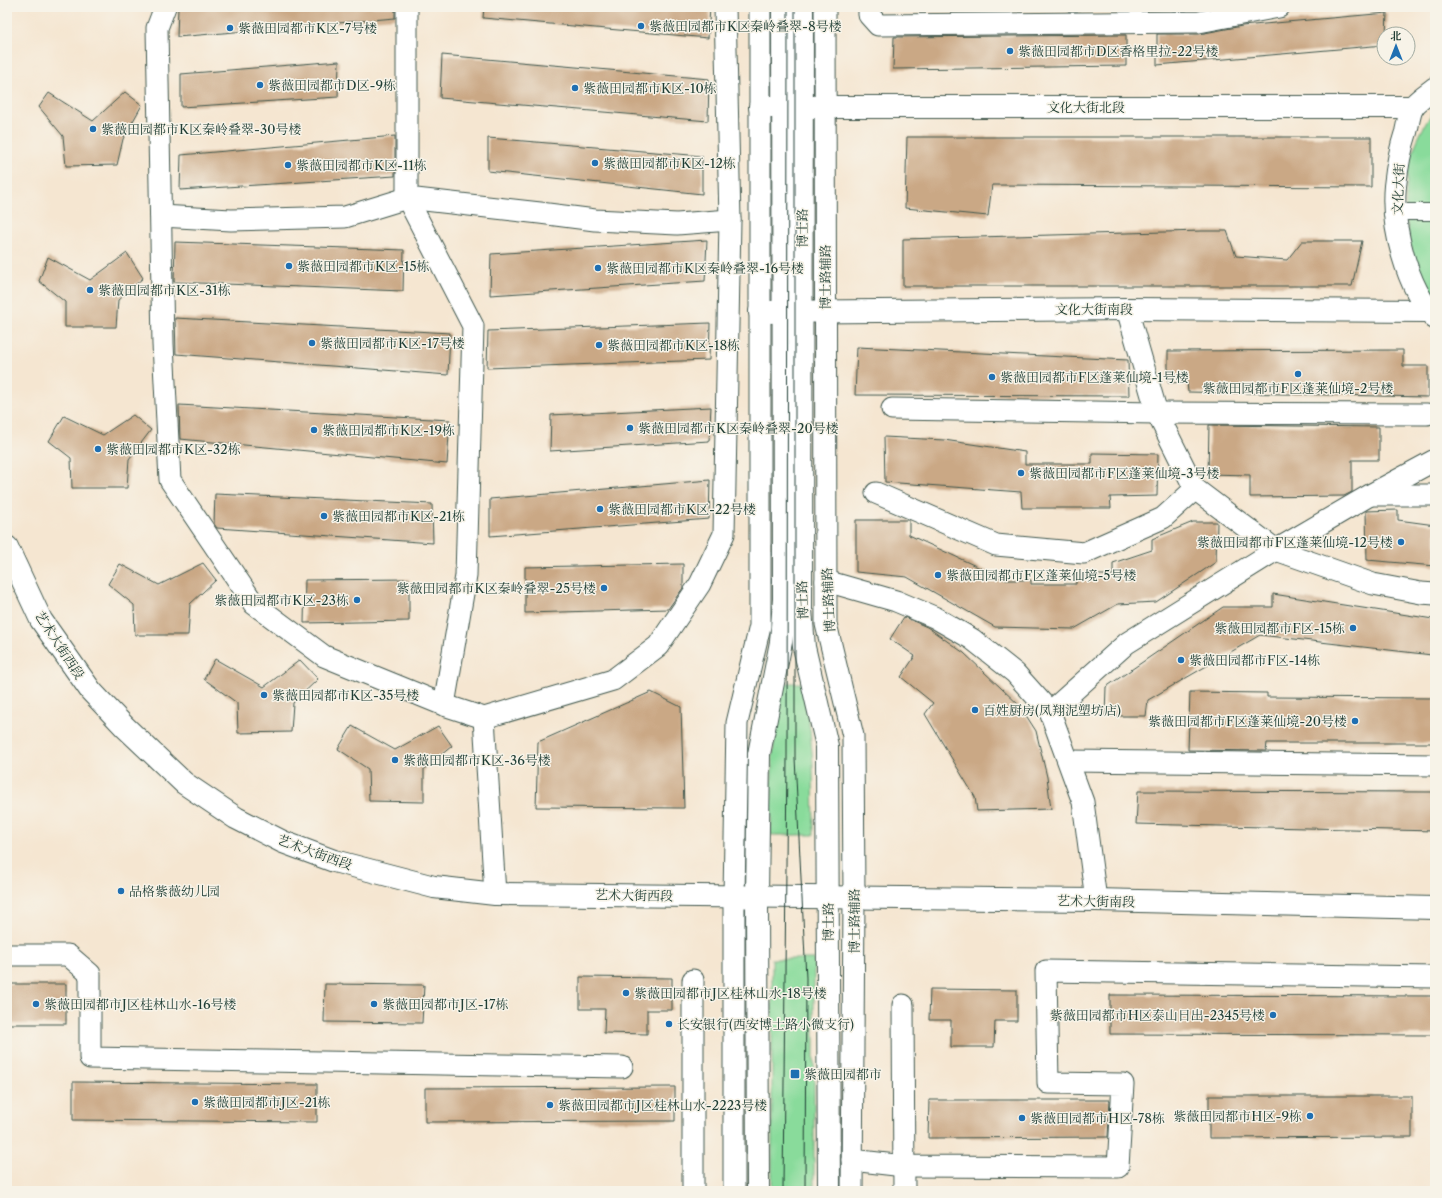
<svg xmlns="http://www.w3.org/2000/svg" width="1442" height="1198" font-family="'Libre Caslon Text','Noto Serif SC',serif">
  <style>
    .green { fill: #89db9b; stroke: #548c68 }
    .building { fill: #caa885 }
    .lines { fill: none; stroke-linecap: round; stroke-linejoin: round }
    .pedestrian-casing { stroke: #3f564c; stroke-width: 18 }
    .minor-casing { stroke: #3f564c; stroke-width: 23 }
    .tertiary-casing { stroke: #3f564c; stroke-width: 24 }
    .primary-casing { stroke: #3f564c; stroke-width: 24 }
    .pedestrian { stroke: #fff; stroke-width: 16 }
    .minor { stroke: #fff; stroke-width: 21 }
    .tertiary { stroke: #fff; stroke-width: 22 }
    .primary { stroke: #fff; stroke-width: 22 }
    .tram { stroke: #1f3d34; stroke-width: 1 }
    .poi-dot { fill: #1f6fb2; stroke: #f7f3e8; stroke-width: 1.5 }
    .labels { text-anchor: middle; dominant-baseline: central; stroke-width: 3; stroke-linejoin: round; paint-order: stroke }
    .poi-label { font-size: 13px; fill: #1f3d34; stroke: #f7f3e8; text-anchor: start }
    .street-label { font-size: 13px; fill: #1f3d34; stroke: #f7f3e8 }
  </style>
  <rect width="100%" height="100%" fill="#f7f3e8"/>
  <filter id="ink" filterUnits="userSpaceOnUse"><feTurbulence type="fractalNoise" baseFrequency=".025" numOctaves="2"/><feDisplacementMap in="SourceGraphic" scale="8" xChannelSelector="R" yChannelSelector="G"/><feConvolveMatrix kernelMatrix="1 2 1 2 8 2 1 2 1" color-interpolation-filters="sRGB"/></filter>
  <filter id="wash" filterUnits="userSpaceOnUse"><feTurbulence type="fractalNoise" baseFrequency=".012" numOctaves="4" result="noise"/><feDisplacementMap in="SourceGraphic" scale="16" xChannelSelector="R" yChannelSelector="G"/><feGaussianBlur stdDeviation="0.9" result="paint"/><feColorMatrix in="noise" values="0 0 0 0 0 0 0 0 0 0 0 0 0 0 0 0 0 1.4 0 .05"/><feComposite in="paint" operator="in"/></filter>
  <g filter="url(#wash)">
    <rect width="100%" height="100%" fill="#f5e6d1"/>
    <g class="green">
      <path d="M1435,108V302C1429,292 1422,281 1418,270C1405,236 1402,193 1411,158C1416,140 1425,124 1435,108Z"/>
      <polygon points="781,683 802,683 810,730 813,763 814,835 771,835 772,762"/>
      <rect x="772" y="959" width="42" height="232"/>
    </g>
    <g id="blocks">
      <g class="building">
        <polygon points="178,7 395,7 395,18 177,37"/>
        <polygon points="484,7 710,7 708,38 483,18"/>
        <polygon points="1387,13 1386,34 1384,34 1384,45 1157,65 1157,34 1199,34 1242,26"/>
        <polygon points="1126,35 1126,66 893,69 894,37"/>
        <polygon points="442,55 709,79 708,121 440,98"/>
        <polygon points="339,61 338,97 181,107 181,74"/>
        <polygon points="125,92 142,105 123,139 117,165 66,166 63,136 39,107 49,93 93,121"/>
        <polygon points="395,136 395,176 180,190 181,155"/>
        <polygon points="907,137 1371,137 1371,187 992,185 988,216 905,208"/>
        <polygon points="488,138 702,156 702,194 488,171"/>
        <polygon points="1202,231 1227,231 1236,256 1287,260 1302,241 1362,241 1352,286 903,286 903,239"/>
        <polygon points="707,240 705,281 490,295 491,254"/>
        <polygon points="175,242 404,250 403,291 174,282"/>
        <polygon points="127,253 143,278 118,300 116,327 65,327 65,302 39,281 48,257 90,280"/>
        <polygon points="175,318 450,333 448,375 176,354"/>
        <polygon points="710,323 709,360 487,368 488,331"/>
        <polygon points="857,347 1128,360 1129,396 855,395"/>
        <polygon points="1403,350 1403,366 1428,366 1428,397 1188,392 1187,382 1168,383 1168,351"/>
        <polygon points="179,405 450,420 447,464 180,439"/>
        <polygon points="711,407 709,441 550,451 551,415"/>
        <polygon points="133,415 151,430 129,459 127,488 72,488 71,458 49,441 64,416 103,435"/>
        <polygon points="1209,425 1379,427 1379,460 1352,460 1352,492 1344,496 1250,497 1250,475 1208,474"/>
        <polygon points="884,437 944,440 1025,452 1025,464 1092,464 1092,453 1158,454 1157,496 1110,497 1111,508 1022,508 1021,492 885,482"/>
        <polygon points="710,480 709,519 490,536 490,499"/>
        <polygon points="215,494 432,504 433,543 217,528 214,524"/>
        <polygon points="1398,510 1398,520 1435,525 1435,566 1367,560 1366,511"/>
        <polygon points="856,520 909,520 909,535 1006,580 1031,580 1031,584 1076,584 1076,575 1113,575 1113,563 1152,550 1152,539 1193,522 1217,522 1216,562 1156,602 1118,604 1074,629 995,627 907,577 856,572"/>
        <polygon points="203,563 216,580 190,604 188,635 135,635 134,605 108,584 120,564 159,585"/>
        <polygon points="683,564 683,588 668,609 525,613 525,567"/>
        <polygon points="409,579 409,621 304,623 305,580"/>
        <polygon points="1273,594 1433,619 1432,655 1260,635 1148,700 1146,716 1105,716 1106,687 1223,607 1273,607"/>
        <polygon points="904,617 927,627 964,653 1020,706 1036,731 1047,777 1051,809 977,811 975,797 925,714 933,703 901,677 915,656 890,639"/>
        <polygon points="215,659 264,687 300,660 318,679 293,703 291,732 238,733 237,703 204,679"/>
        <polygon points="651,692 681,707 684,808 536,807 538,742"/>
        <polygon points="1190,692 1267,693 1267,697 1435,698 1435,743 1267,743 1266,751 1188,750"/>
        <polygon points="352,726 395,750 438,726 452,746 424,769 424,802 369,801 368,769 338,749"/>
        <polygon points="1138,791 1435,792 1435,831 1136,824"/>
        <polygon points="580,977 672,978 672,1010 647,1010 647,1034 604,1033 605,1009 580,1009"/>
        <rect x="7" y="984" width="59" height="40"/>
        <polygon points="325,984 424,985 422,1023 324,1022"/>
        <polygon points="930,989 1017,990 1017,1021 995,1021 994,1047 951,1047 951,1020 929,1020"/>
        <polygon points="1110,995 1435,996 1435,1035 1110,1034"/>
        <polygon points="73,1082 317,1084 317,1122 73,1120"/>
        <polygon points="675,1087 675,1121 425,1122 425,1088"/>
        <polygon points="1209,1096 1412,1096 1412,1137 1209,1138"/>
        <polygon points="929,1100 1110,1100 1108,1137 928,1138"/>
      </g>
    </g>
  </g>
  <g filter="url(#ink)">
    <use href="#blocks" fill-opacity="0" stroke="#3f564c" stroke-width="1"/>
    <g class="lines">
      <defs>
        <polyline id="pedestrian" points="1395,212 1435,212"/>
        <g id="minor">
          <polyline points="165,7 157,28 163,344 170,480 254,604 324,656 444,705 484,718 613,680 658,646 700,584 724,534 730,220 725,7"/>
          <polyline points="407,7 407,198 473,326 466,576 444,705"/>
          <polyline points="825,7 826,624 853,736 854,897 852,1191"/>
          <polyline points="869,7 869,15 878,25 1199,22 1279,7"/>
          <polyline points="161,216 231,220 345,217 407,198 540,213 595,220 677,224 730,220"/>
          <polyline points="1127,309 1157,413 1195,489 1276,550 1373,584 1421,593 1435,594"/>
          <polyline points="892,409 1157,413 1427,414"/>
          <polyline points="876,493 996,545 1084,553 1163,518 1195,489"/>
          <polyline points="1372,495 1435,495"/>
          <polyline points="826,581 896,601 934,617 972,639 1015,673 1050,712 1083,802 1096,900"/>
          <polyline points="1050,712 1127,643 1276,550 1370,495 1435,460"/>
          <polyline points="484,718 495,894"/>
          <polyline points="1069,761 1435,765"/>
          <polyline points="7,955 68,955 90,974 90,1058 622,1067"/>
          <polyline points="903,1005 904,1191"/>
          <polyline points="852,1160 904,1166 1118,1167 1123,1084 1048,1083 1046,971 1435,977"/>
          <polyline points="693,1191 693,980"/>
          <polyline points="734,1191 734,896 737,723 760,626 760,7"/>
        </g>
        <g id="tertiary">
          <path d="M1435,88C1429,93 1415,102 1412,108C1409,115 1408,124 1406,132C1400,150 1397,167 1395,186C1391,227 1407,287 1435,318"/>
          <polyline points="760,107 1413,107"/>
          <polyline points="760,312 1127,309 1429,311"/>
          <polyline points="7,547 41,620 91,691 125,727 184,783 236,818 283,842 334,861 434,887 495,894 1096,900 1435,908"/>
        </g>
        <g id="primary">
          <polyline points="802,7 801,610 804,647 827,746 829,1191"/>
          <polyline points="758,1191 757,896 759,754 781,642 784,599 783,7"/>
        </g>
      </defs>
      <use href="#pedestrian" class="pedestrian-casing"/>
      <use href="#minor" class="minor-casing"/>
      <use href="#tertiary" class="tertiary-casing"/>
      <use href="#primary" class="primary-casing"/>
      <use href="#pedestrian" class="pedestrian"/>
      <use href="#minor" class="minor"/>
      <use href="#tertiary" class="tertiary"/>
      <use href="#primary" class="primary"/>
      <g class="tram">
        <polyline points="795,7 795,758 806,978 805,1191"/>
        <polyline points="783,1191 787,757 788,7"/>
      </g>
    </g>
  </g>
  <g class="poi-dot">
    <circle cx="641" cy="26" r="4"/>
    <circle cx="230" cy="28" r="4"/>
    <circle cx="1010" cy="51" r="4"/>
    <circle cx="260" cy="85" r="4"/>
    <circle cx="575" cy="88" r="4"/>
    <circle cx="93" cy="129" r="4"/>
    <circle cx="595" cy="163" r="4"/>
    <circle cx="288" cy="165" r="4"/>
    <circle cx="289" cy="266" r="4"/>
    <circle cx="598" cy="268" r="4"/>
    <circle cx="90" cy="290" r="4"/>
    <circle cx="312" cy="343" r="4"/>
    <circle cx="599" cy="345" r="4"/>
    <circle cx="1298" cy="374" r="4"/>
    <circle cx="992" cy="377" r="4"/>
    <circle cx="630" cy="428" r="4"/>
    <circle cx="314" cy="430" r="4"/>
    <circle cx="98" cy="449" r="4"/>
    <circle cx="1021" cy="473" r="4"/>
    <circle cx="600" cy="509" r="4"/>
    <circle cx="324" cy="516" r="4"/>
    <circle cx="1401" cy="542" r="4"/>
    <circle cx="938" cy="575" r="4"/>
    <circle cx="604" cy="588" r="4"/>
    <circle cx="357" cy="600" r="4"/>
    <circle cx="1353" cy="628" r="4"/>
    <circle cx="1181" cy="660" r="4"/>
    <circle cx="264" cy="695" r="4"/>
    <circle cx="975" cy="710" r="4"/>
    <circle cx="1355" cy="721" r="4"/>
    <circle cx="395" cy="760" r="4"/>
    <circle cx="121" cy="891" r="4"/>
    <circle cx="626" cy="993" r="4"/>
    <circle cx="36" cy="1004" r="4"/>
    <circle cx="374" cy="1004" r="4"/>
    <circle cx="1273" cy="1015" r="4"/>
    <circle cx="669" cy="1024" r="4"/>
    <rect x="790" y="1069" width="10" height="10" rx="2"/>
    <circle cx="195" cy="1102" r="4"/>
    <circle cx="550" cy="1105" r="4"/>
    <circle cx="1310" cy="1116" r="4"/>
    <circle cx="1022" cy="1118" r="4"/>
  </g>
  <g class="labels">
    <g class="poi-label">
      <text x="649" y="26">紫薇田园都市K区秦岭叠翠-8号楼</text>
      <text x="238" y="28">紫薇田园都市K区-7号楼</text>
      <text x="1018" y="51">紫薇田园都市D区香格里拉-22号楼</text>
      <text x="268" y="85">紫薇田园都市D区-9栋</text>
      <text x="583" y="88">紫薇田园都市K区-10栋</text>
      <text x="101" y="129">紫薇田园都市K区秦岭叠翠-30号楼</text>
      <text x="603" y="163">紫薇田园都市K区-12栋</text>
      <text x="296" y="165">紫薇田园都市K区-11栋</text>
      <text x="297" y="266">紫薇田园都市K区-15栋</text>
      <text x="606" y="268">紫薇田园都市K区秦岭叠翠-16号楼</text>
      <text x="98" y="290">紫薇田园都市K区-31栋</text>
      <text x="320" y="343">紫薇田园都市K区-17号楼</text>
      <text x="607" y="345">紫薇田园都市K区-18栋</text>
      <text x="1000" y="377">紫薇田园都市F区蓬莱仙境-1号楼</text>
      <text x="1298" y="388" text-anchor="middle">紫薇田园都市F区蓬莱仙境-2号楼</text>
      <text x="638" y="428">紫薇田园都市K区秦岭叠翠-20号楼</text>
      <text x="322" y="430">紫薇田园都市K区-19栋</text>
      <text x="106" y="449">紫薇田园都市K区-32栋</text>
      <text x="1029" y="473">紫薇田园都市F区蓬莱仙境-3号楼</text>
      <text x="608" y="509">紫薇田园都市K区-22号楼</text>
      <text x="332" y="516">紫薇田园都市K区-21栋</text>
      <text x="1393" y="542" text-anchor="end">紫薇田园都市F区蓬莱仙境-12号楼</text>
      <text x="946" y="575">紫薇田园都市F区蓬莱仙境-5号楼</text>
      <text x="596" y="588" text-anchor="end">紫薇田园都市K区秦岭叠翠-25号楼</text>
      <text x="349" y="600" text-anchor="end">紫薇田园都市K区-23栋</text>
      <text x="1345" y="628" text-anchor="end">紫薇田园都市F区-15栋</text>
      <text x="1189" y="660">紫薇田园都市F区-14栋</text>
      <text x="272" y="695">紫薇田园都市K区-35号楼</text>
      <text x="983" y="710">百姓厨房(凤翔泥塑坊店)</text>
      <text x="1347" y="721" text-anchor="end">紫薇田园都市F区蓬莱仙境-20号楼</text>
      <text x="403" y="760">紫薇田园都市K区-36号楼</text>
      <text x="129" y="891">品格紫薇幼儿园</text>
      <text x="634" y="993">紫薇田园都市J区桂林山水-18号楼</text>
      <text x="44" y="1004">紫薇田园都市J区桂林山水-16号楼</text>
      <text x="382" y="1004">紫薇田园都市J区-17栋</text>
      <text x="1265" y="1015" text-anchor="end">紫薇田园都市H区泰山日出-2345号楼</text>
      <text x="677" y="1024">长安银行(西安博士路小微支行)</text>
      <text x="804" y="1074">紫薇田园都市</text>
      <text x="203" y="1102">紫薇田园都市J区-21栋</text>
      <text x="558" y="1105">紫薇田园都市J区桂林山水-2223号楼</text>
      <text x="1302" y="1116" text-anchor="end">紫薇田园都市H区-9栋</text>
      <text x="1030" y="1118">紫薇田园都市H区-78栋</text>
    </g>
    <g class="street-label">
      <text x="1086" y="107">文化大街北段</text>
      <text transform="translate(1398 189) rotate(-88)">文化大街</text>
      <text transform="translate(802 228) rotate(-90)">博士路</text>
      <text transform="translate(825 277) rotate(-90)">博士路辅路</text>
      <text x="1094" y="309">文化大街南段</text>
      <text transform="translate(802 600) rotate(-92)">博士路</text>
      <text transform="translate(828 600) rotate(-93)">博士路辅路</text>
      <text transform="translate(60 645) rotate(57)">艺术大街西段</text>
      <text transform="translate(315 852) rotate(20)">艺术大街西段</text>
      <text transform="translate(634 895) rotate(1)">艺术大街西段</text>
      <text transform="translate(1096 901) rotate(1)">艺术大街南段</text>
      <text transform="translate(854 921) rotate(-90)">博士路辅路</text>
      <text transform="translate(828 922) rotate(-90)">博士路</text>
    </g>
  </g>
  <rect width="1442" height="1198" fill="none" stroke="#f7f3e8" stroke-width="24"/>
  <g transform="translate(1396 46)"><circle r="19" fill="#f7f3e8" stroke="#a1aaa0"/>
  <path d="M0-3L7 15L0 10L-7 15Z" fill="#1f6fb2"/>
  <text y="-6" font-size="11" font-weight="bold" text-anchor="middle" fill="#1f3d34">北</text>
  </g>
</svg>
